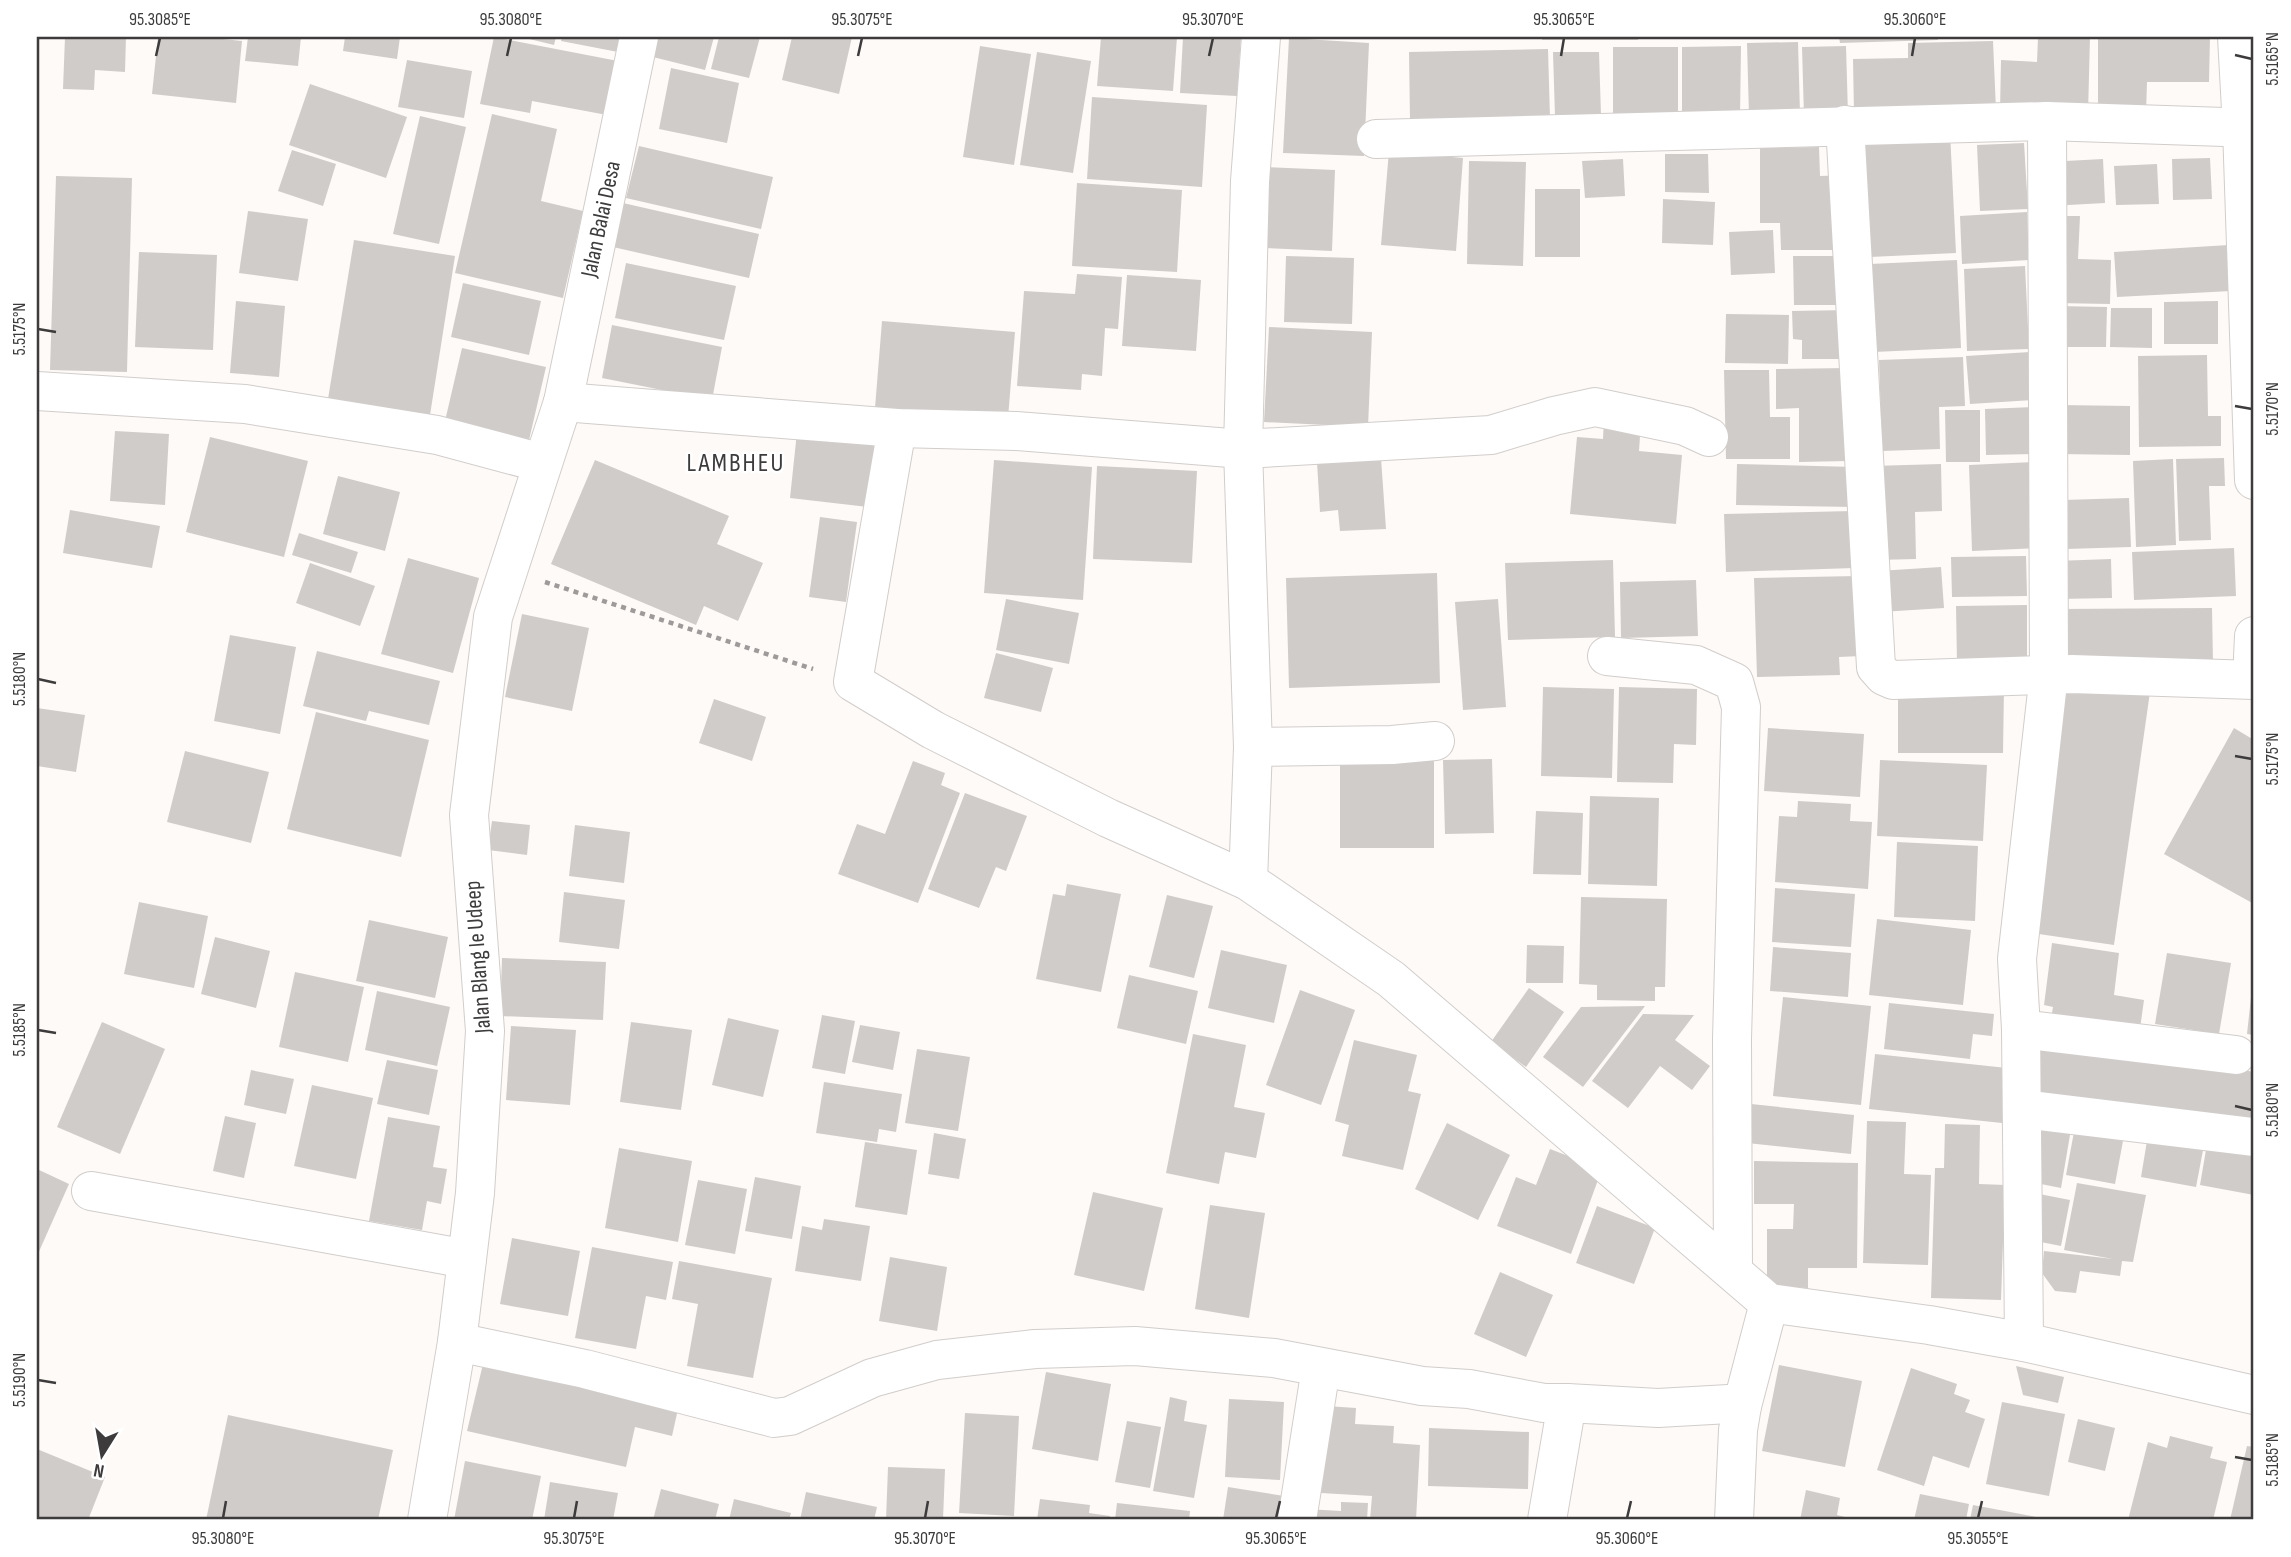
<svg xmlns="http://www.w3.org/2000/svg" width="2291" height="1557" font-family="'Sofia Sans Condensed',sans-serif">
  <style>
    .building { fill: #d0ccca }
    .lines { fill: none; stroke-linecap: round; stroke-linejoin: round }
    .minor-casing { stroke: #d1cdcb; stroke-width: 40 }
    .path { stroke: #9d9a99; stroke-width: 4.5; stroke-dasharray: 5 5; stroke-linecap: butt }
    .minor { stroke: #fff; stroke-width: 38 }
    .ticks { fill: none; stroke: #3d3b3b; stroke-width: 2.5 }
    .labels { text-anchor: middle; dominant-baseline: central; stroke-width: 5; stroke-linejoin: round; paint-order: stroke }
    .street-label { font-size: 23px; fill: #3d3b3b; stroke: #fff }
    .quarter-label { font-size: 26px; letter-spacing: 2px; fill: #3d3b3b; stroke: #fff }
    .neatline { fill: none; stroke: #3d3b3b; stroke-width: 2.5 }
    .ticks-label { font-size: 18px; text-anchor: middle; fill: #3d3b3b }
  </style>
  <rect width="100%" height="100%" fill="#fefaf8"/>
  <g class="building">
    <polygon points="65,37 126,37 125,72 95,70 94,90 63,89"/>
    <polygon points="158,37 204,37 242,41 236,103 152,94"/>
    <polygon points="248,37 301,37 298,66 245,61"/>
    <polygon points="345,37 400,37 397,59 343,51"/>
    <polygon points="494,37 618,61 607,115 532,101 530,113 480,104"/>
    <polygon points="521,37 556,37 554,45"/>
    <polygon points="562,37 621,37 618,52 561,41"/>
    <polygon points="646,37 714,37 705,70 641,54"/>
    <polygon points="719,37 760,37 749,78 711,69"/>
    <polygon points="792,37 852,37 839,94 782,80"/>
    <polygon points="1101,37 1177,37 1173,91 1097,86"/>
    <polygon points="1183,37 1241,37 1237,96 1180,93"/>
    <rect x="1542" y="37" width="96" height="3"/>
    <polygon points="1839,37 1938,37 1938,40 1840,43"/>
    <polygon points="2038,37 2090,37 2088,114 2000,112 2001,60 2037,62"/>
    <polygon points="2098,37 2210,37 2209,82 2147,82 2146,114 2098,113"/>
    <polygon points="1289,38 1369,43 1364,156 1283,153"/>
    <polygon points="1993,41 1996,110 1854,114 1853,59 1908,58 1908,43"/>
    <polygon points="1798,42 1800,114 1749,116 1747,43"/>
    <polygon points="980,46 1031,54 1014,165 963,157"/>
    <polygon points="1741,46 1740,117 1682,117 1682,47"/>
    <polygon points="1846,46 1848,115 1804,117 1802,47"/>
    <rect x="1613" y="47" width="65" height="71"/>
    <polygon points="1548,49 1550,118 1410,120 1409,52"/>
    <polygon points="1037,52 1091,61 1073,173 1020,165"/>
    <polygon points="1553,52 1599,52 1601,115 1555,117"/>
    <polygon points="407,60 472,71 464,118 398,107"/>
    <polygon points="671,68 739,83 727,143 659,129"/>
    <polygon points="310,84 407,117 386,178 289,145"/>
    <polygon points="1092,97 1207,105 1202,187 1087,179"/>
    <polygon points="492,114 557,129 541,201 583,211 563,298 455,273"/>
    <polygon points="420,116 466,127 439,244 393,234"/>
    <polygon points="1950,132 1956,253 1870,257 1864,135"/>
    <polygon points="2024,143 2028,209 1980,211 1977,145"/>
    <polygon points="639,146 773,177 761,229 626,198"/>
    <polygon points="1819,147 1820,176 1850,175 1851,250 1781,250 1780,223 1760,223 1760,148"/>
    <polygon points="292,150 336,164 323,206 278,191"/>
    <polygon points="1389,151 1463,158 1456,251 1381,245"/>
    <polygon points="1665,154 1708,154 1709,193 1665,192"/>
    <polygon points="2210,158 2212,199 2173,200 2172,159"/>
    <polygon points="1623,159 1625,196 1585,198 1582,161"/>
    <polygon points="2103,159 2105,203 2050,206 2047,162"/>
    <polygon points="1469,161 1526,162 1523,266 1467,264"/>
    <polygon points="2157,164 2159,204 2116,205 2114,166"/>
    <polygon points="1267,167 1335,170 1332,251 1264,248"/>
    <polygon points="56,176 132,178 127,372 50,370"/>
    <polygon points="1077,183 1182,190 1177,272 1072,266"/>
    <rect x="1535" y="189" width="45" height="68"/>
    <polygon points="1663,199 1715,202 1713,245 1662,243"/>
    <polygon points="623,203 759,234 749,278 613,247"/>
    <polygon points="248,211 308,219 298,281 239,273"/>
    <polygon points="2027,212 2029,260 1962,264 1960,216"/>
    <polygon points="2056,216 2080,216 2078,259 2111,260 2110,304 2055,303"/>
    <polygon points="1773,230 1775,273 1731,275 1729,232"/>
    <polygon points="354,240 455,256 430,415 328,399"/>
    <polygon points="2229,245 2231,291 2117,297 2114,252"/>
    <polygon points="139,252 217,255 213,350 135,347"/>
    <polygon points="1286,256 1354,258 1352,324 1284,322"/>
    <polygon points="1793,256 1853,256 1853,305 1794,305"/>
    <polygon points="1957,260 1961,348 1874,352 1870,264"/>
    <polygon points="626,263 736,286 724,340 615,318"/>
    <polygon points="2025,266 2029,349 1967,351 1964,269"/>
    <polygon points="1077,274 1122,277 1118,329 1105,328 1102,376 1082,374 1081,390 1017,386 1024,291 1075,294"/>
    <polygon points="1127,275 1201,280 1196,351 1122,346"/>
    <polygon points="463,283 541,301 529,355 451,337"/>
    <polygon points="236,301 285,306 279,377 230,373"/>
    <polygon points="2218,301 2218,344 2164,344 2164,302"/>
    <polygon points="2057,306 2107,307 2106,347 2056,347"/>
    <polygon points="2111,308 2152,308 2152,348 2110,347"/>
    <polygon points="1849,310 1850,359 1802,359 1802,340 1793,339 1792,311"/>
    <polygon points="1726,314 1789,315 1788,364 1725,363"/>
    <polygon points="882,321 1015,332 1008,418 875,408"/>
    <polygon points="612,325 722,347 712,400 602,378"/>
    <polygon points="1269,327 1372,332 1368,427 1264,422"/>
    <polygon points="462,348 546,367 529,440 445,421"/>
    <polygon points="2030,352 2033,400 1970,404 1966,356"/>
    <polygon points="2207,355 2208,416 2221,416 2221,446 2139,447 2138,356"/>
    <polygon points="1963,357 1965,406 1939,407 1940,449 1882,451 1879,360"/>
    <polygon points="1848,368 1849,461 1799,462 1799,408 1776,409 1776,369"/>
    <polygon points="1724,370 1769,370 1770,417 1790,417 1790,459 1726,459"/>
    <polygon points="2058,405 2130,406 2130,455 2057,454"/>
    <polygon points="2034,407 2035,454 1986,455 1985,409"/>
    <polygon points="1945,410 1980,410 1980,462 1946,462"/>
    <polygon points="1604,418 1641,421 1639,451 1682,455 1676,524 1570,514 1577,437 1603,439"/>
    <polygon points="115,431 169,434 165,505 110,501"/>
    <polygon points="797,432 875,440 868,507 790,498"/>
    <polygon points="210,437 308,461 284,557 186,532"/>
    <polygon points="1381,458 1386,529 1340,531 1338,510 1320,512 1317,462"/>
    <polygon points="2224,458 2225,486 2209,486 2211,540 2179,541 2176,459"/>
    <polygon points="2173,459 2176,545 2136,547 2133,461"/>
    <polygon points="595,460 729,516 717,544 763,563 738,621 704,606 696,625 551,564"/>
    <polygon points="994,460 1092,467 1083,600 984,593"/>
    <polygon points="2036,462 2039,548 1972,551 1969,465"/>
    <polygon points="1737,464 1855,467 1854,507 1736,505"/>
    <polygon points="1941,464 1942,511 1915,512 1916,559 1876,560 1872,466"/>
    <polygon points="1097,466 1197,471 1192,563 1093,559"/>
    <polygon points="338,476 400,492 385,551 323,534"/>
    <polygon points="2129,498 2131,547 2066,549 2063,500"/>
    <polygon points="70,510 160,526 152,568 63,553"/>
    <polygon points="1852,511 1854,568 1726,572 1724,514"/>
    <polygon points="820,517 857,522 846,602 809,597"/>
    <polygon points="299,533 358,552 351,573 292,555"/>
    <polygon points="2234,548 2236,596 2134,600 2132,552"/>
    <polygon points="2026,556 2027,596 1952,597 1951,557"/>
    <polygon points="408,558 479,578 453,673 381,654"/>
    <polygon points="2111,559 2112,598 2057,599 2055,561"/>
    <polygon points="1613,560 1615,637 1508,640 1505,563"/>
    <polygon points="310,563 375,586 360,626 296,603"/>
    <polygon points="1941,567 1944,608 1881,612 1878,571"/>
    <polygon points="1437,573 1440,683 1289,688 1286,578"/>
    <polygon points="1858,576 1861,656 1839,657 1840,675 1757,677 1754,578"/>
    <polygon points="1696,580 1698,636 1621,638 1620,582"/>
    <polygon points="1006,599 1079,613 1069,664 996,650"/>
    <polygon points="1498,599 1506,707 1463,710 1455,602"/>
    <polygon points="2027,605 2027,662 1957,663 1956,606"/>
    <polygon points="2212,608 2213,663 2059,665 2058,609"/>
    <polygon points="522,614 589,628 572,711 505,697"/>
    <polygon points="230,635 296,647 280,734 214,721"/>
    <polygon points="317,651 440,681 429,725 369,711 366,721 303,706"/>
    <polygon points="996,653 1053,668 1041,712 984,698"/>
    <polygon points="2068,680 2150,692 2114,945 2032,933"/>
    <polygon points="1898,686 2004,687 2003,753 1898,753"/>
    <polygon points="1543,687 1614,689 1612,778 1541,776"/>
    <polygon points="1619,687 1697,689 1696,745 1674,744 1673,783 1617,782"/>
    <polygon points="714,699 766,717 752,761 699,743"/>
    <polygon points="37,708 85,715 76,772 37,766"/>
    <polygon points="316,712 429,740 401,857 287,829"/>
    <polygon points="1768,728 1864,734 1860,797 1764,791"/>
    <polygon points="2234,728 2254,740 2254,904 2164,854"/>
    <polygon points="185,751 269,772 251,843 167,822"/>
    <rect x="1340" y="759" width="94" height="89"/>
    <polygon points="1492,759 1494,833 1445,834 1443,760"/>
    <polygon points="1880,760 1987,765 1983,841 1877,836"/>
    <polygon points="913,761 945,773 941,785 960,793 918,903 838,874 857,824 885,834"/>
    <polygon points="965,793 1027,816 1006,871 996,867 979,908 928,889"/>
    <polygon points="1590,796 1659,798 1657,886 1588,884"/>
    <polygon points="1798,801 1851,804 1850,821 1872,822 1868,889 1775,882 1779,816 1797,817"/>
    <polygon points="1536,811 1583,813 1581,875 1533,874"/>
    <polygon points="492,821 530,825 527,855 488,850"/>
    <polygon points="575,825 630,832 624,883 569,876"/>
    <polygon points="1897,842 1978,846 1975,921 1894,917"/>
    <polygon points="1067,884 1121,894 1101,992 1036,979 1053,894 1065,896"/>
    <polygon points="1775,888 1855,894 1851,947 1772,942"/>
    <polygon points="564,892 625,900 619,949 559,942"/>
    <polygon points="1167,895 1213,906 1194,978 1149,967"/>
    <polygon points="1581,897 1667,899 1665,987 1655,987 1655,1001 1597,1000 1597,985 1579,984"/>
    <polygon points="139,902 208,916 194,988 124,974"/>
    <polygon points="1877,919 1971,930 1963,1005 1869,995"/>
    <polygon points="369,920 448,937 435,998 356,981"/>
    <polygon points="215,937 270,951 256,1008 201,994"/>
    <polygon points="2052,943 2119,953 2114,995 2144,1000 2138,1043 2049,1030 2053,1007 2044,1005"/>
    <polygon points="1527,945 1564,946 1563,983 1526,983"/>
    <polygon points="1773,947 1851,953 1848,997 1770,991"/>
    <polygon points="1221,950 1287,965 1274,1023 1208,1008"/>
    <polygon points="2167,953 2231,963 2219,1034 2155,1024"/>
    <polygon points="502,958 606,962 603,1020 500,1016"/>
    <polygon points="295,972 364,987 348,1062 279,1047"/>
    <polygon points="1129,975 1198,991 1186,1044 1117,1028"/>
    <polygon points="1529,988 1564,1012 1526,1067 1491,1042"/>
    <polygon points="2252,988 2254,988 2254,1035 2247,1034"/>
    <polygon points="1300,990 1355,1010 1321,1105 1266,1085"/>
    <polygon points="377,991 450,1007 437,1066 365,1050"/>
    <polygon points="1783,997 1871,1006 1861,1105 1773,1096"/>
    <polygon points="1889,1003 1994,1014 1992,1036 1973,1034 1970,1059 1884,1049"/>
    <polygon points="1645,1006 1583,1087 1543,1057 1581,1007"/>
    <polygon points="1643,1014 1694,1015 1675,1040 1710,1066 1692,1090 1660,1066 1628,1108 1592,1081"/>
    <polygon points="822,1015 855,1021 845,1074 812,1068"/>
    <polygon points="728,1018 779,1030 763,1097 712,1085"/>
    <polygon points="102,1022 165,1049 120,1154 57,1127"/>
    <polygon points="631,1022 692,1030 681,1110 620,1102"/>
    <polygon points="860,1025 900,1032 893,1070 852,1062"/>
    <polygon points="511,1026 576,1030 570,1105 506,1100"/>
    <polygon points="2040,1033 2254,1072 2254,1134 2030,1092"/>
    <polygon points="1193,1034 1246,1045 1234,1107 1265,1113 1256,1158 1225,1152 1219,1184 1166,1173"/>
    <polygon points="1354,1040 1417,1055 1408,1091 1421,1094 1403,1170 1342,1156 1349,1125 1335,1121"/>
    <polygon points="917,1049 970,1057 958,1131 905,1123"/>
    <polygon points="1875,1054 2007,1068 2002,1123 1869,1109"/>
    <polygon points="387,1060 438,1070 429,1115 377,1104"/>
    <polygon points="251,1070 294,1079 286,1114 244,1105"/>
    <polygon points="824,1082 902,1094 896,1132 879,1129 877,1142 816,1133"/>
    <polygon points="312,1085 373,1098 356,1179 294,1166"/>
    <polygon points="1751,1104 1854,1115 1851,1154 1747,1143"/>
    <polygon points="225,1116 256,1123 244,1178 213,1171"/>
    <polygon points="388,1117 440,1126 433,1167 447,1169 441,1204 427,1201 422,1230 369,1221"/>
    <polygon points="1867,1121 1906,1122 1904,1174 1931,1175 1928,1265 1863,1263"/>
    <polygon points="2076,1121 2125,1130 2115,1184 2066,1175"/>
    <polygon points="2036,1122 2071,1129 2061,1188 2025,1181"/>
    <polygon points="1447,1123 1510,1155 1478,1220 1415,1189"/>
    <polygon points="1945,1124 1980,1125 1979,1184 2005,1185 2001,1300 1931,1298 1935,1168 1944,1168"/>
    <polygon points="934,1133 966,1139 959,1179 928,1174"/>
    <polygon points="2148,1135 2204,1145 2196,1187 2141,1177"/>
    <polygon points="865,1142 917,1150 907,1215 855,1207"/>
    <polygon points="2207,1144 2254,1153 2254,1195 2200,1185"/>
    <polygon points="619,1148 692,1161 678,1242 605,1228"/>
    <polygon points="1550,1149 1602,1169 1571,1254 1497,1226 1516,1177 1536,1185"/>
    <polygon points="1754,1161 1858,1163 1857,1268 1808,1268 1808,1288 1767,1287 1767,1229 1793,1229 1794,1204 1754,1204"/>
    <polygon points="37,1169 69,1184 37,1256"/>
    <polygon points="755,1177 801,1186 792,1239 745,1231"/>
    <polygon points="698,1180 747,1189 735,1254 685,1245"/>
    <polygon points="2077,1183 2146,1195 2133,1262 2122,1261 2120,1276 2080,1271 2076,1293 2055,1291 2042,1273 2044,1251 2113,1259 2064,1250"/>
    <polygon points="1093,1192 1163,1208 1144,1291 1074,1275"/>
    <polygon points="2034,1193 2070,1200 2061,1246 2025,1239"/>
    <polygon points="1210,1205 1265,1213 1249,1318 1195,1309"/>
    <polygon points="1597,1206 1655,1228 1634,1284 1576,1263"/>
    <polygon points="824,1219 870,1226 861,1281 795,1271 802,1226 822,1230"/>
    <polygon points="512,1238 580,1251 568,1316 500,1304"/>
    <polygon points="592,1247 673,1262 666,1300 646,1296 636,1349 575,1338"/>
    <polygon points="890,1257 947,1267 937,1331 879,1321"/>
    <polygon points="679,1261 772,1278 753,1378 687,1366 698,1304 672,1299"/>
    <polygon points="1500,1272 1553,1295 1526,1357 1474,1334"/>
    <polygon points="483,1364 680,1400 672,1436 635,1427 626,1467 467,1431"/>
    <polygon points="1779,1365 1862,1381 1845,1467 1762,1451"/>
    <polygon points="2016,1366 2064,1377 2058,1403 2023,1395"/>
    <polygon points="1911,1368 1957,1384 1954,1394 1970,1400 1965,1412 1985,1419 1969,1468 1933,1456 1924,1486 1877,1470"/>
    <polygon points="1046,1372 1111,1384 1098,1461 1032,1449"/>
    <polygon points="1170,1397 1187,1401 1184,1421 1207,1425 1194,1498 1153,1491"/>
    <polygon points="1229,1399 1284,1402 1280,1480 1225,1477"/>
    <polygon points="2002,1402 2065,1414 2049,1496 1986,1484"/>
    <polygon points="1326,1406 1356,1408 1355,1424 1394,1426 1393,1443 1420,1445 1416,1520 1370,1520 1372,1496 1321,1493"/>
    <polygon points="965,1413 1019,1416 1014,1516 959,1513"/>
    <polygon points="228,1415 393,1450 378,1520 206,1520"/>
    <polygon points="2078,1419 2115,1428 2105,1471 2068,1462"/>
    <polygon points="1127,1421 1161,1427 1150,1488 1115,1482"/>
    <polygon points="1429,1428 1529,1432 1528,1489 1428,1486"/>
    <polygon points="2170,1436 2213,1447 2210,1458 2227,1462 2213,1520 2128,1520 2148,1442 2167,1448"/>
    <polygon points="2247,1446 2254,1447 2254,1520 2230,1520"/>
    <polygon points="37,1449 105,1477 88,1520 37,1520"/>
    <polygon points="465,1461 541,1476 532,1520 454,1520"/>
    <polygon points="888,1467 945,1469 943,1520 886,1520"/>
    <polygon points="550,1482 618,1493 613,1520 544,1520"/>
    <polygon points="1228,1487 1284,1496 1280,1520 1223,1520"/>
    <polygon points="661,1489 719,1504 715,1520 653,1520"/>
    <polygon points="1806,1490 1840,1498 1837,1515 1857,1520 1800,1520"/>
    <polygon points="806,1492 877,1507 874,1520 800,1520"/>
    <polygon points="1920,1494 1969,1504 1966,1520 1914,1520"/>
    <polygon points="734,1499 791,1513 789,1520 729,1520"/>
    <polygon points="1040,1499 1090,1505 1089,1513 1110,1516 1109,1520 1037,1520"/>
    <polygon points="1341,1502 1368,1503 1367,1520 1305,1520 1306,1509 1341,1511"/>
    <polygon points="1117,1503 1190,1511 1189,1520 1115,1520"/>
    <polygon points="1973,1505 2047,1519 2047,1520 1970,1520"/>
  </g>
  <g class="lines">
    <defs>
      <g id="minor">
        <polyline points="2237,37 2242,128 2254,480"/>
        <polyline points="1845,125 1876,667 1884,676 1893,680 2072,674 2254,680"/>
        <polyline points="1376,139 2047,121 2254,128"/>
        <polyline points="37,391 245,404 437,435 542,463"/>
        <polyline points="563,402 897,428 1016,431 1243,449 1491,435 1554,416 1595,407 1685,426 1709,437"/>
        <polyline points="897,428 853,682 933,730 1108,818 1248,881 1391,979 1769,1303 1929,1325 2024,1342 2254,1395"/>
        <polyline points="1607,656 1696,665 1734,682 1741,707 1732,1039 1733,1271"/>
        <polyline points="2252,679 2254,636"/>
        <polyline points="1253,747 1392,745 1435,741"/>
        <polyline points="1248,881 1253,747 1243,449 1250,181 1261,37"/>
        <polyline points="2021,1029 2236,1055"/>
        <polyline points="2023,1109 2253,1137"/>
        <polyline points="91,1191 467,1259"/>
        <polyline points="457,1342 585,1369 774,1418 790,1416 872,1378 937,1360 1035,1349 1135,1346 1274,1358 1422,1386 1469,1389 1544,1403 1567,1403"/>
        <polyline points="2024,1342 2021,1029 2017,959 2049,674 2047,121"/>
        <polyline points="427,1520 457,1342 475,1193 485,1031 469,815 493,617 563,402 639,37"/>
        <polyline points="1297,1520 1321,1368"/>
        <polyline points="1547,1520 1567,1403 1658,1408 1729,1404 1742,1406"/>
        <polyline points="1734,1520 1738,1430 1742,1406 1769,1303"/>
      </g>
    </defs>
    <use href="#minor" class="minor-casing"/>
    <polyline class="path" points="545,582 813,669"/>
    <use href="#minor" class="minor"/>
  </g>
  <path class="ticks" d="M2235,55L2252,59M156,56L160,38M507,56L511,38M858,56L862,38M1209,56L1213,38M1561,56L1564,38M1912,56L1915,38M38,329L56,332M2235,406L2252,409M38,679L56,683M2235,756L2252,759M38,1030L56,1033M2235,1106L2252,1110M38,1380L56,1383M2235,1457L2252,1460M223,1518L226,1501M574,1518L577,1501M925,1518L928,1501M1276,1518L1280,1501M1627,1518L1631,1501M1978,1518L1982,1501"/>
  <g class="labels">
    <g class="street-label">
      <text transform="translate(601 219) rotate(-78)">Jalan Balai Desa</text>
      <text transform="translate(478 957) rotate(-94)">Jalan Blang Ie Udeep</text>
    </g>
    <g class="quarter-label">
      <text x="736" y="463">LAMBHEU</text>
    </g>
  </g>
  <rect width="2291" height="1557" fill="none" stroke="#ffffff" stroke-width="77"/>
  <g transform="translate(102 1455) rotate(191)" stroke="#ffffff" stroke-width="5" paint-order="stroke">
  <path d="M0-5L12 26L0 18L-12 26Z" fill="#3d3b3b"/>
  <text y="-10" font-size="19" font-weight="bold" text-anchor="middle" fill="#3d3b3b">N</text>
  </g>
  <rect x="38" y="38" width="2214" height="1480" class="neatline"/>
  <g class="ticks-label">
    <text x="160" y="25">95.3085°E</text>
    <text x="511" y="25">95.3080°E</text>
    <text x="862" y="25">95.3075°E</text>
    <text x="1213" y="25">95.3070°E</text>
    <text x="1564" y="25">95.3065°E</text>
    <text x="1915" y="25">95.3060°E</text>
    <text transform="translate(2272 59) rotate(-90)" y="6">5.5165°N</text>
    <text transform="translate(19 329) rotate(-90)" y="6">5.5175°N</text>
    <text transform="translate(2272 409) rotate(-90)" y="6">5.5170°N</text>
    <text transform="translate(19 679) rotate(-90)" y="6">5.5180°N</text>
    <text transform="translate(2272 759) rotate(-90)" y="6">5.5175°N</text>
    <text transform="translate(19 1030) rotate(-90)" y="6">5.5185°N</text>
    <text transform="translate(2272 1110) rotate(-90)" y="6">5.5180°N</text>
    <text transform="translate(19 1380) rotate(-90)" y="6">5.5190°N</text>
    <text transform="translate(2272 1460) rotate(-90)" y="6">5.5185°N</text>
    <text x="223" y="1544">95.3080°E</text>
    <text x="574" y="1544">95.3075°E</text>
    <text x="925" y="1544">95.3070°E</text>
    <text x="1276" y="1544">95.3065°E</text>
    <text x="1627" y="1544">95.3060°E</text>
    <text x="1978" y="1544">95.3055°E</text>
  </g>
</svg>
